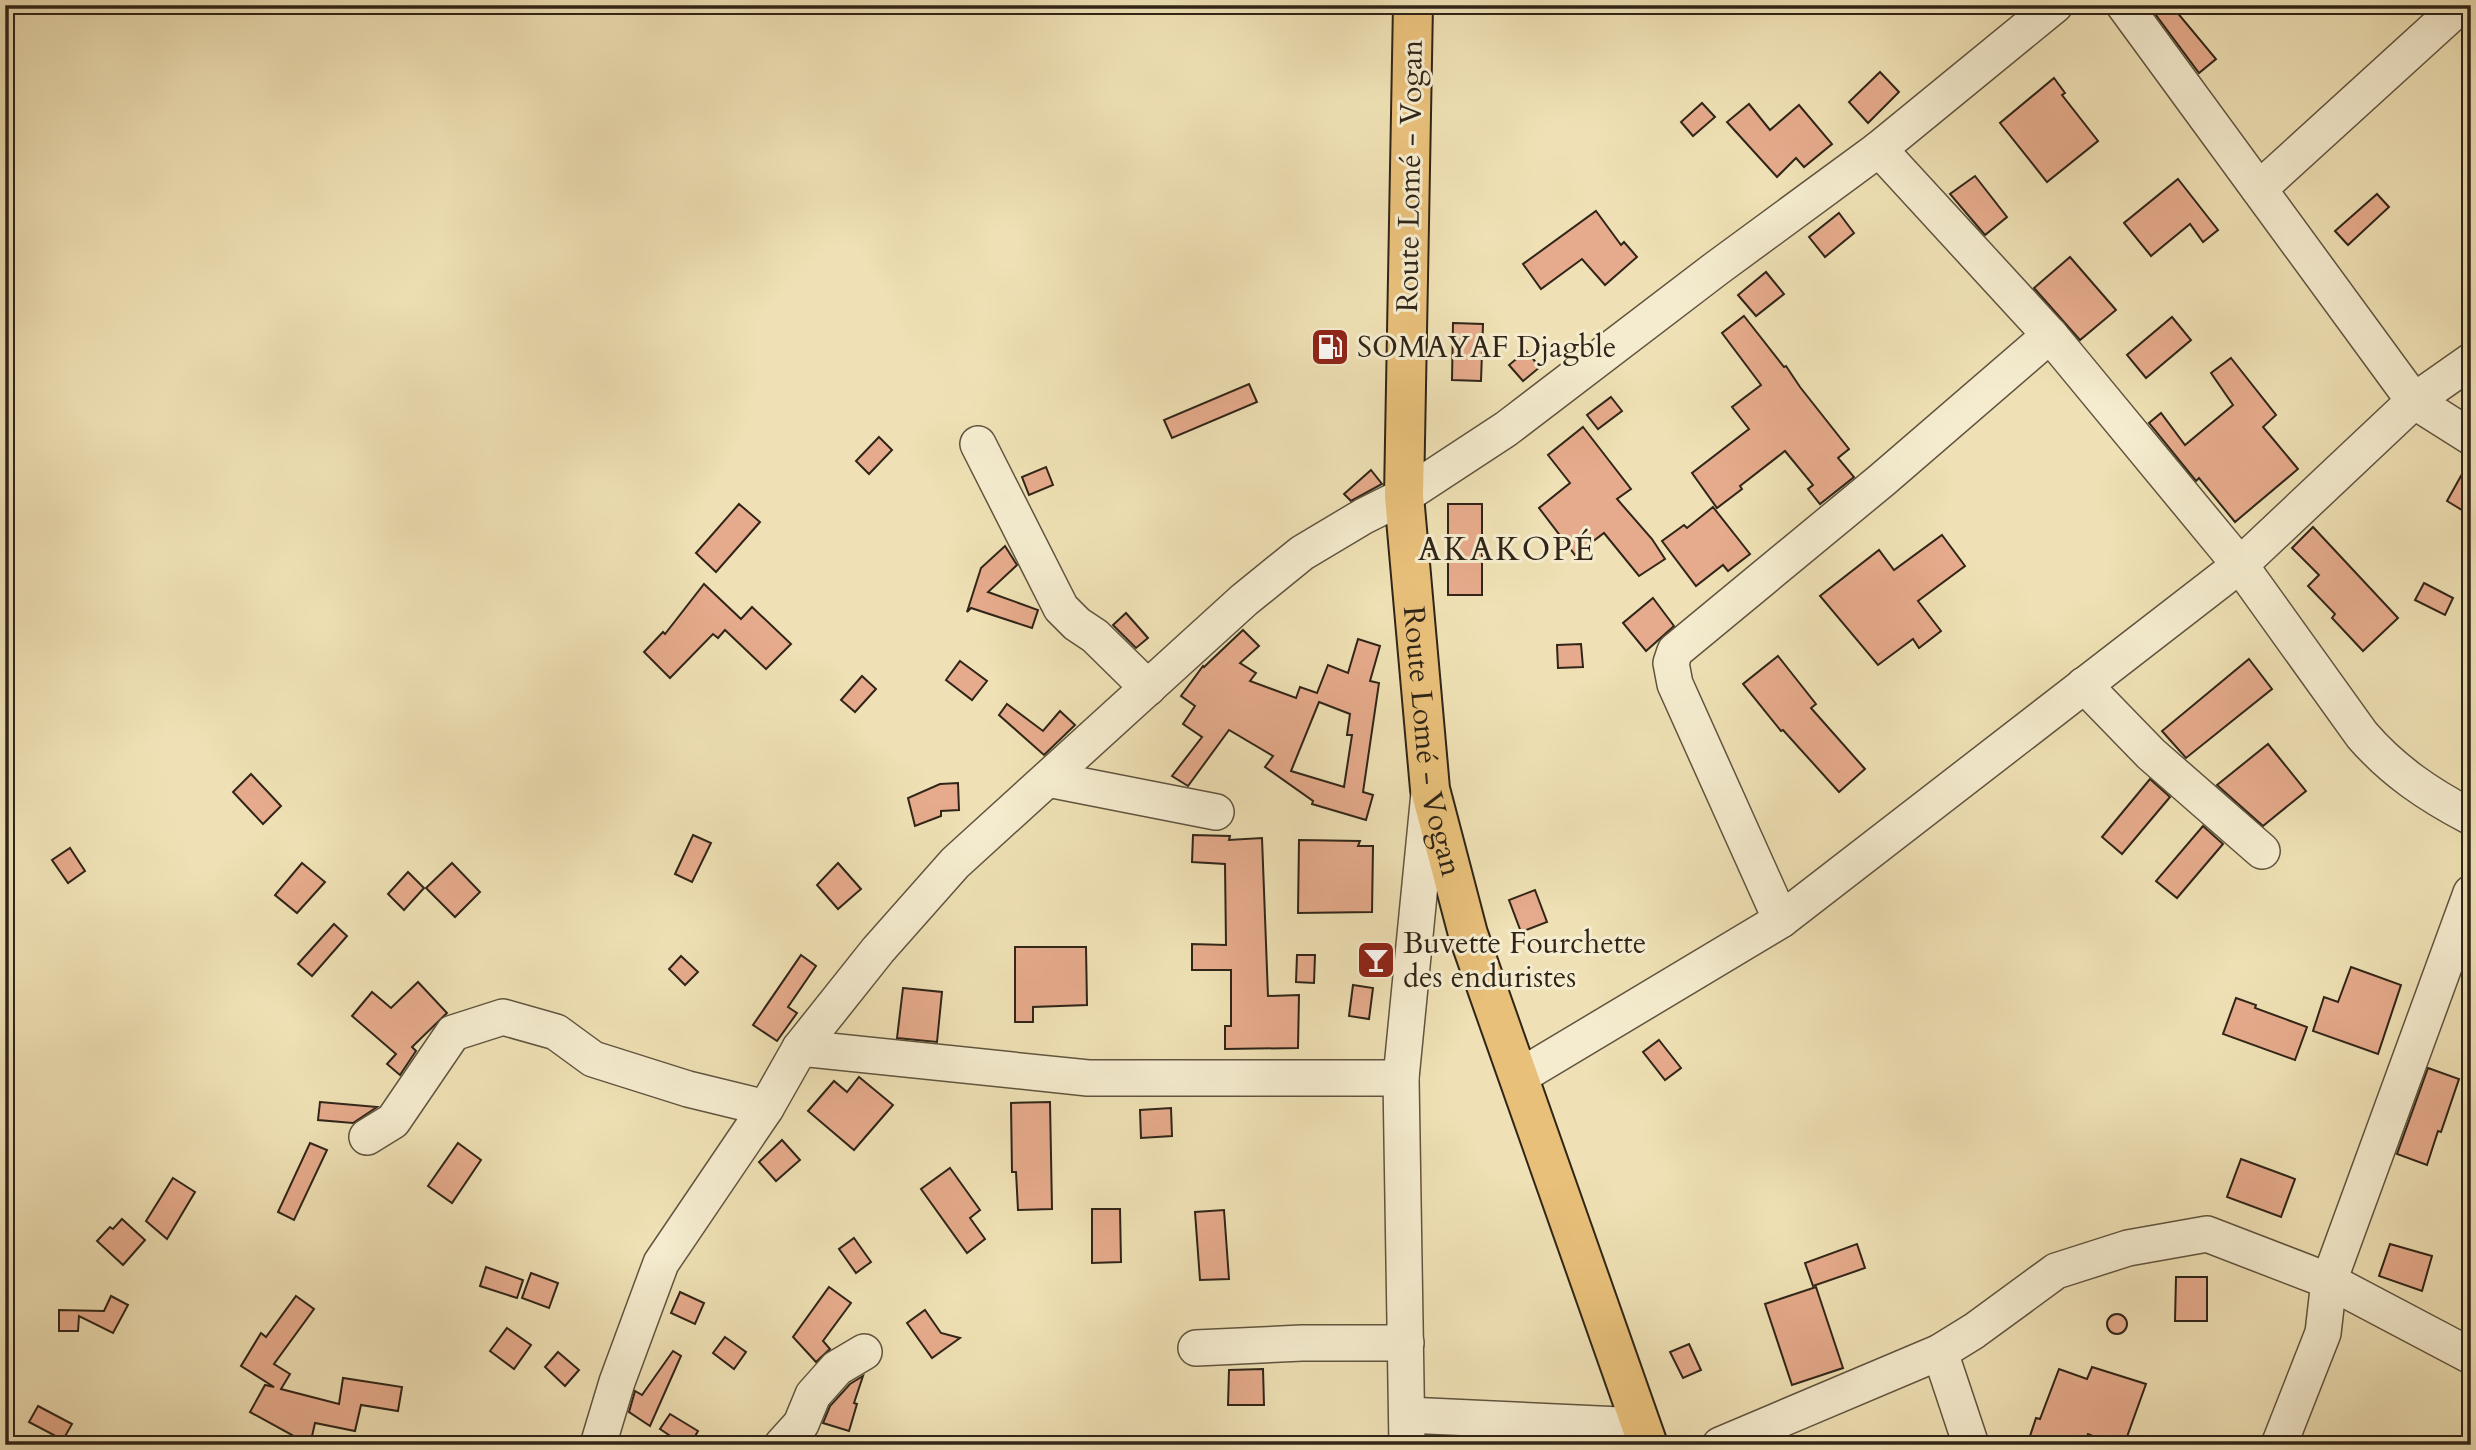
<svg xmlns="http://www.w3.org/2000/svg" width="2476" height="1450" font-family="Cardo,serif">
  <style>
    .building { fill: #e6ab8c; stroke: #302518; stroke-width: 2; fill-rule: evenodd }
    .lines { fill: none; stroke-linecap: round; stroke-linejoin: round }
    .minor-casing { stroke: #60543f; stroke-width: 38 }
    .major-casing { stroke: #302518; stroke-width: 42 }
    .minor { stroke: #f5eccf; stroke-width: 35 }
    .major { stroke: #e8c07a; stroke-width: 38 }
    .labels { text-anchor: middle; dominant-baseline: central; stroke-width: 6; stroke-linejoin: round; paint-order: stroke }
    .street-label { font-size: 30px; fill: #302518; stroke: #f5eccf }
    .poi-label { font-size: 30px; fill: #302518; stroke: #f5eccf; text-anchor: start }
    .quarter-label { font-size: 33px; letter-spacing: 2px; fill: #302518; stroke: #f5eccf }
  </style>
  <rect width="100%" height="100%" fill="#efe1b5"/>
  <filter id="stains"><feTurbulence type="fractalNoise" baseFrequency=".00286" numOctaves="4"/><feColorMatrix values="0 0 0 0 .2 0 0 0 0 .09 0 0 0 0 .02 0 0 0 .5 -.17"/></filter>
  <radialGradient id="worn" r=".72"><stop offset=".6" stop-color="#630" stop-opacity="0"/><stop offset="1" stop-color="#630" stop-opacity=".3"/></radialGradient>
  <g class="building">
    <polygon points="2152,5 2171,5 2216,59 2199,73 2150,7"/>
    <polygon points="1880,72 1899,92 1868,123 1849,102"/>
    <polygon points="2054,78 2065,93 2062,95 2098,141 2047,182 2000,123"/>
    <polygon points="1702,103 1715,117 1693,136 1681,122"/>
    <polygon points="1749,104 1770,130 1799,105 1832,144 1804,167 1796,158 1777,177 1727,122"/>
    <polygon points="1975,176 2007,217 1985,235 1950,194"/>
    <polygon points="2178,179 2218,230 2203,242 2190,224 2151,256 2124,223"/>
    <polygon points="2377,194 2389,207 2348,245 2335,231"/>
    <polygon points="1596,211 1621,245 1624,242 1637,257 1605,285 1582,259 1541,289 1523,264"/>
    <polygon points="1839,213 1854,233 1825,257 1809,237"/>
    <polygon points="2070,257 2116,310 2080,340 2034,288"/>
    <polygon points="1766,272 1784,294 1756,316 1738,295"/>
    <polygon points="1744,316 1784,367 1786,366 1800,387 1849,449 1838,458 1854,477 1820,504 1808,489 1813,485 1785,451 1740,486 1742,489 1717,508 1692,473 1749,429 1732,407 1761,385 1722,333"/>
    <polygon points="2172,317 2191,340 2146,378 2127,355"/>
    <polygon points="1453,323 1483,324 1481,381 1452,380"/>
    <polygon points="1526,351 1540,367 1523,381 1509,365"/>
    <polygon points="2231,358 2276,415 2263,427 2298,469 2235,522 2199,478 2196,481 2149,423 2161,413 2185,445 2233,405 2211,373"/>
    <polygon points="1249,384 1257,402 1172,438 1164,420"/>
    <polygon points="1611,397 1622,411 1598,429 1587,415"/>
    <polygon points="1583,427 1631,489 1617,499 1652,539 1665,559 1639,576 1604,533 1575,555 1539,508 1570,483 1548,455"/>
    <polygon points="879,437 892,450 869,474 856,461"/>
    <polygon points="2471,458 2471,494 2462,510 2447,501"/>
    <polygon points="1046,467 1053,485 1029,495 1022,477"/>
    <polygon points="1371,470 1382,484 1351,501 1344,494"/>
    <polygon points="739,504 760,522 716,572 696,553"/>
    <rect x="1448" y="504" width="34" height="91"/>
    <polygon points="1713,507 1750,554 1728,571 1723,565 1696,586 1662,541 1684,525 1687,528"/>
    <polygon points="2313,527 2398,618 2363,651 2332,618 2335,614 2308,586 2319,575 2292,548"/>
    <polygon points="1942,535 1965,566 1918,601 1941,631 1919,648 1913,639 1878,665 1820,596 1879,550 1894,570"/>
    <polygon points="1005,546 1017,565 988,592 1038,610 1032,628 971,608 967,612 981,568"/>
    <polygon points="2424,583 2453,598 2445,615 2415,600"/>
    <polygon points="704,584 741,619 752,607 791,644 766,669 725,630 718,638 713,634 670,678 644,652 663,632 665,634"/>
    <polygon points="1653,598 1674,626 1646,651 1623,623"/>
    <polygon points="1126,613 1148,638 1136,648 1113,625"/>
    <path d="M1243,630L1259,646L1240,663L1256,673L1250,681L1296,698L1300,687L1317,693L1328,665L1348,673L1358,639L1380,646L1370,681L1379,683L1363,792L1373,795L1366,820L1312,804L1313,801L1265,767L1273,756L1229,730L1188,786L1172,776L1202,737L1183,724L1195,706L1181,696L1203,666L1204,667ZM1319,702L1350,714L1347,735H1352L1344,787L1291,771Z"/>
    <polygon points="1581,644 1583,667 1558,668 1557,645"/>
    <polygon points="1778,656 1816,704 1811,708 1865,769 1839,792 1783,730 1781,731 1743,684"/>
    <polygon points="2249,659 2272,689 2186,758 2162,731"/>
    <polygon points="960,661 987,681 972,700 946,680"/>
    <polygon points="862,676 876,689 855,712 841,700"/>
    <polygon points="1007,704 1043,731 1060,711 1075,725 1044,755 999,715"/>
    <polygon points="2268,744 2306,791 2263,826 2217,785"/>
    <polygon points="251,774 281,806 263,824 233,792"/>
    <polygon points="2150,779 2170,797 2122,854 2102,837"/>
    <polygon points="958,783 959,810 941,811 941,816 915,826 908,798 940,784"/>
    <polygon points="2203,826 2223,844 2177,898 2156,881"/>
    <polygon points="693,835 711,843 692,882 675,874"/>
    <polygon points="1193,835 1230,836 1229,840 1262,838 1268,996 1299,995 1298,1048 1225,1049 1225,1026 1231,1026 1231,970 1192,970 1192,944 1226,945 1225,864 1192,862"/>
    <polygon points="1299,840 1360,841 1358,846 1373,846 1372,912 1298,913"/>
    <polygon points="70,848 85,871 68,883 52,860"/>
    <polygon points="302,863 325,882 297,913 275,895"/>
    <polygon points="452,863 480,892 455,917 426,888"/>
    <polygon points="838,863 861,889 838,909 817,885"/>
    <polygon points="408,872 424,888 404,910 388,894"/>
    <polygon points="1535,890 1547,922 1521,932 1509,900"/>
    <polygon points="334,924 347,936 312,976 298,964"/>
    <polygon points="1015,947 1086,947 1087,1005 1033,1007 1033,1022 1015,1022"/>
    <polygon points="801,955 816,966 788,1007 797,1013 777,1041 753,1025"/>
    <polygon points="1297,955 1315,955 1314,983 1296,982"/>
    <polygon points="681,956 698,972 685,985 669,969"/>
    <polygon points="2351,967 2401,985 2378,1054 2313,1031 2324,997 2338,1002"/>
    <polygon points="418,982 447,1013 412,1047 416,1051 400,1075 387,1064 396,1054 352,1016 372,992 391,1008"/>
    <polygon points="1353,985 1373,988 1369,1019 1349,1016"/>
    <polygon points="903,988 942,992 937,1042 897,1038"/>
    <polygon points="2236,998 2256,1005 2255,1008 2307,1027 2295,1060 2223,1034"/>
    <polygon points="1659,1040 1681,1068 1665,1080 1643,1052"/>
    <polygon points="2428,1068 2459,1079 2441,1132 2438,1131 2427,1165 2397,1154"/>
    <polygon points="859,1077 893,1105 854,1150 808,1111 834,1081 847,1092"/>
    <polygon points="320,1102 377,1107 353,1123 318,1120"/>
    <polygon points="1050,1102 1052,1209 1018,1210 1016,1172 1012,1172 1011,1103"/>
    <polygon points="1171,1108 1172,1136 1141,1138 1140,1110"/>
    <polygon points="782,1140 800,1160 776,1181 759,1162"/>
    <polygon points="310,1143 327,1150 294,1220 278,1212"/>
    <polygon points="458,1143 481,1160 452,1203 428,1186"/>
    <polygon points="2241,1159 2295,1179 2281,1217 2227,1197"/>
    <polygon points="950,1168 980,1210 970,1218 985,1239 967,1253 921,1189"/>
    <polygon points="173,1178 195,1192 167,1239 146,1221"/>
    <polygon points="1092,1209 1120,1209 1121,1262 1092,1263"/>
    <polygon points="1224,1210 1229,1279 1200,1280 1195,1212"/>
    <polygon points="122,1219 145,1240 123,1265 97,1241 110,1227 113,1229"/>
    <polygon points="854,1238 871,1262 856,1273 839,1249"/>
    <polygon points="1857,1244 1865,1268 1813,1286 1805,1263"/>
    <polygon points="2390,1244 2432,1256 2422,1291 2379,1276"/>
    <polygon points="486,1267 523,1280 517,1298 480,1286"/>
    <polygon points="531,1273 558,1283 549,1308 522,1298"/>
    <polygon points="2176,1277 2207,1277 2207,1321 2175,1321"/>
    <polygon points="829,1287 851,1303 823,1341 830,1349 816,1362 793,1337"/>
    <polygon points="1816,1287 1843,1368 1792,1385 1765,1304"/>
    <polygon points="680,1292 704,1303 695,1324 671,1313"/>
    <polygon points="111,1296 128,1305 113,1333 79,1316 78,1331 59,1331 59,1310 104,1311"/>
    <polygon points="296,1296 314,1309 274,1364 290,1374 281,1389 339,1404 343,1378 402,1387 398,1411 361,1405 355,1431 315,1423 310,1445 250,1412 265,1385 274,1387 241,1366 261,1333 266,1337"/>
    <polygon points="925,1310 941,1333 960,1338 932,1358 907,1323"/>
    <circle cx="2117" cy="1324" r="10"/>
    <polygon points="507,1328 531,1345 514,1369 490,1351"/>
    <polygon points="725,1337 746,1352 734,1369 713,1353"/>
    <polygon points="1689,1344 1701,1370 1683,1378 1670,1352"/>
    <polygon points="673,1351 681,1356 650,1426 629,1412 635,1391 642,1395"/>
    <polygon points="558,1352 579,1370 565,1386 545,1367"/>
    <polygon points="2092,1367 2146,1384 2124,1445 2116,1445 2088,1434 2085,1445 2027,1445 2036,1418 2040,1419 2059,1369 2087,1379"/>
    <polygon points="1263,1369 1264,1405 1228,1405 1229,1370"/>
    <polygon points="863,1376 854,1403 857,1404 849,1431 823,1423 830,1406 850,1384"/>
    <polygon points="38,1406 72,1424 63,1440 29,1422"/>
    <polygon points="670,1414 698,1431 690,1445 684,1445 660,1429"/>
  </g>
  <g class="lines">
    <defs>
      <g id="minor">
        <polyline points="1879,149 2050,335"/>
        <polyline points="2259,189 2461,5"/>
        <polyline points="2471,361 2414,401 2471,437"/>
        <polyline points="978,444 1061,608 1077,624 1095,636 1148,688"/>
        <polyline points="2084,685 2151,754 2262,851"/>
        <polyline points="1048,779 1216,812"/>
        <polyline points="1781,920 1675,684 1671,663 1675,651 1882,480 2050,335 2240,565 2414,401 2124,5"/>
        <polyline points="800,1048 1088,1078 1401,1078"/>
        <path d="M1519,1077L1781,920L2240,565L2362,735C2393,771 2429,795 2471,817"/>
        <polyline points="367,1137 393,1121 453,1033 503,1017 556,1032 593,1059 688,1089 766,1108"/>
        <polyline points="1196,1348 1302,1343 1406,1343"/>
        <polyline points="1940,1352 1971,1445"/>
        <polyline points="1407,1415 1642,1426"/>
        <polyline points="598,1445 617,1382 661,1263 766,1108 800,1048 878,950 955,863 1244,600 1302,553 1364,516 1404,496 1506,429 1717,268 1879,149 2055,5"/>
        <polyline points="782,1445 801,1424 813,1395 837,1368 864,1352"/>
        <polyline points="1407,1445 1401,1078 1429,793"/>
        <polyline points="1720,1445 1940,1352 1974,1331 2056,1271 2128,1248 2207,1234 2329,1281 2471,1356"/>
        <polyline points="2279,1445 2323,1333 2329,1281 2471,893"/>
      </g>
      <g id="major">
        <path id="s1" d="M1413,5L1404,496L1430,789L1468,934L1648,1445"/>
      </g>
    </defs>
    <use href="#minor" class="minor-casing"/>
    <use href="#major" class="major-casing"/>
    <use href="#minor" class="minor"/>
    <use href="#major" class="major"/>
  </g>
  <defs>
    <symbol id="fuel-square" viewBox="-11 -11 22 22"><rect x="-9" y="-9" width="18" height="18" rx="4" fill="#8f2418" stroke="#f5eccf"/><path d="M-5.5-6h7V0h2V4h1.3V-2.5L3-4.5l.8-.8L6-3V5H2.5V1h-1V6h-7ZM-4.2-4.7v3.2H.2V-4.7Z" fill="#fff"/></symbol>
    <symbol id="bar-square" viewBox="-11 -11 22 22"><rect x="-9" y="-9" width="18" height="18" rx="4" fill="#8f2418" stroke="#f5eccf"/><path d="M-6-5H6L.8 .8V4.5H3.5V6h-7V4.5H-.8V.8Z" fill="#fff"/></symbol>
  </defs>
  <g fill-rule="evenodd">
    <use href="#fuel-square" x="1308" y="325" width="44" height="44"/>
    <use href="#bar-square" x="1354" y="938" width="44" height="44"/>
  </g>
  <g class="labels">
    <g class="street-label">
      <text transform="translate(1410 176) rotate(-89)">Route Lomé - Vogan</text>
      <text stroke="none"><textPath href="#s1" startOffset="738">Route Lomé - Vogan</textPath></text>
    </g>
    <g class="poi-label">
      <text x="1357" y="347">SOMAYAF Djagble</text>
      <text x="1403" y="943">Buvette Fourchette<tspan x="1403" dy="34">des enduristes</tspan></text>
    </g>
    <g class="quarter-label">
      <text x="1507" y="549">AKAKOPÉ</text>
    </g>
  </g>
  <rect width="2476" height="1450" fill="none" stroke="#efe1b5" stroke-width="28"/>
  <rect x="7" y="7" width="2462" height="1436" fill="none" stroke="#302518" stroke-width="3.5"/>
  <rect x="14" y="14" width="2448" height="1422" fill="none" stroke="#302518" stroke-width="2"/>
  <rect width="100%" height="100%" filter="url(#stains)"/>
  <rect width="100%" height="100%" fill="url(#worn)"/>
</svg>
